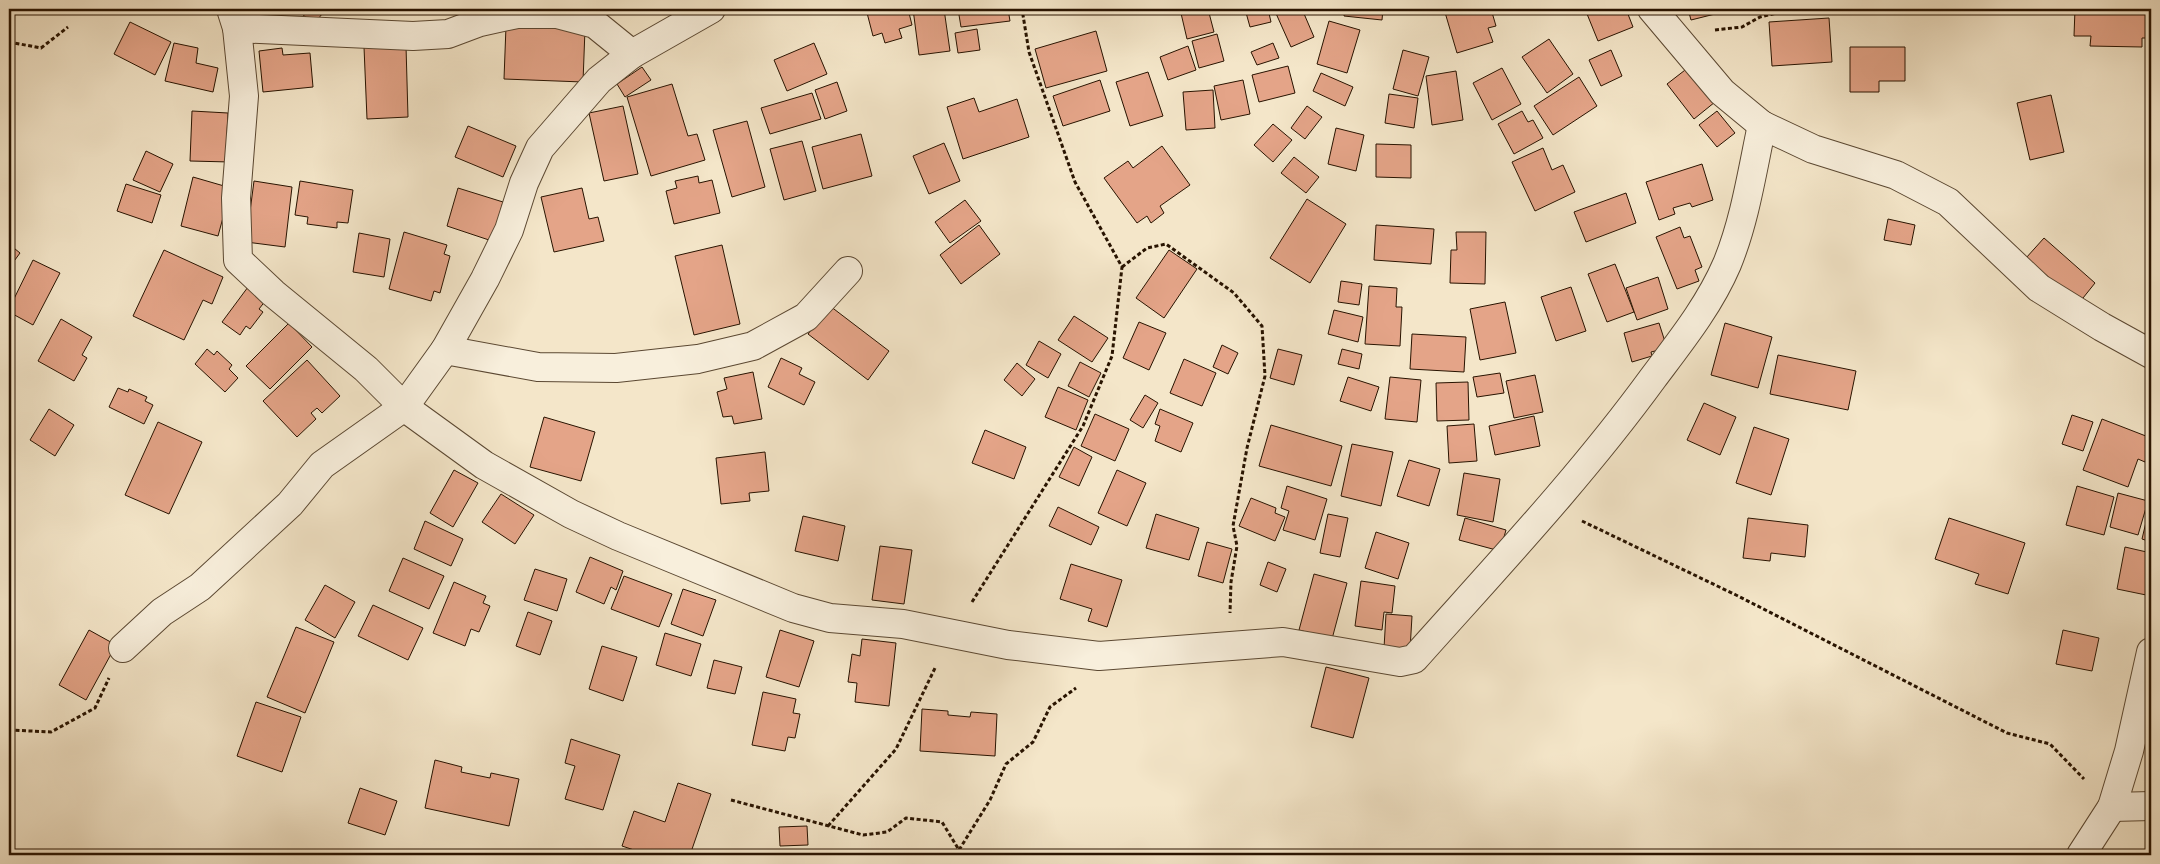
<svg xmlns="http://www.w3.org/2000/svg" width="2160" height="864" font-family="'Libre Caslon Text',serif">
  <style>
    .building { fill: #e4a488; stroke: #281300 }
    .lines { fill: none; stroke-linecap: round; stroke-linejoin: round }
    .street-casing { stroke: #5b4832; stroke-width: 30 }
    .path { stroke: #281300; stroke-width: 3; stroke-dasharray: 4 2.5; stroke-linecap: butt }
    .street { stroke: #f8efdc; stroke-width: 28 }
  </style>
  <rect width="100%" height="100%" fill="#f4e6c9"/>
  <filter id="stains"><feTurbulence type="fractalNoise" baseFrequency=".004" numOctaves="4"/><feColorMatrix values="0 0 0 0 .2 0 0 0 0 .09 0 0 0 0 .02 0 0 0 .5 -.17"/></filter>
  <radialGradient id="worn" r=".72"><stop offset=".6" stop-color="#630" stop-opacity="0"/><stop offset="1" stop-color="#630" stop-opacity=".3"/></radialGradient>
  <g class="building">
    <polygon points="296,9 326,9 314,24"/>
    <polygon points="866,9 908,9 912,25 899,29 902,38 885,43 882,33 873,36"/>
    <polygon points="913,9 944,9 950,51 919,55"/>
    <polygon points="958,9 1008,9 1010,21 961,27"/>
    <polygon points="1180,9 1208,9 1214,32 1187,39"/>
    <polygon points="1245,9 1268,9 1271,22 1250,27"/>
    <polygon points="1274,9 1302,9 1314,37 1291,47"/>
    <polygon points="1345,9 1383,9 1382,20 1344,16"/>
    <polygon points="1444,9 1491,9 1496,26 1488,28 1493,42 1457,53"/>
    <polygon points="1585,9 1626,9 1633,27 1598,41"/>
    <polygon points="1688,9 1735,9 1691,20"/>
    <polygon points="2075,9 2151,9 2151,38 2142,38 2142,47 2090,46 2091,36 2074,36"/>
    <polygon points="1829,18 1832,62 1772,66 1769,22"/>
    <polygon points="1329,21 1360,30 1347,73 1317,64"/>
    <polygon points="130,22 171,42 155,75 114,54"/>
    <polygon points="506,26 585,29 583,82 504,79"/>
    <polygon points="977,29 980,50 958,53 955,33"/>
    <polygon points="1096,31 1107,71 1046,88 1035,49"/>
    <polygon points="1217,34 1224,61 1199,68 1192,41"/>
    <polygon points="1549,39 1573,74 1547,93 1522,57"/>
    <polygon points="174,43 198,48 196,63 218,68 213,92 165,81"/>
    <polygon points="814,43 827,74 787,91 774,60"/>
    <polygon points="1273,43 1279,58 1257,65 1251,52"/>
    <polygon points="406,46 408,117 367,119 364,47"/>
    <polygon points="1188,46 1196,70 1168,80 1160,57"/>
    <polygon points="1850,47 1905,47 1905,81 1879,81 1879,92 1850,92"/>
    <polygon points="282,48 283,55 310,53 313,87 263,92 259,51"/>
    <polygon points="1403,50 1429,57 1418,96 1393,89"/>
    <polygon points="1611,50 1622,76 1601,86 1589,60"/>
    <polygon points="1288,66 1295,93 1259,102 1252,75"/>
    <polygon points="642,67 651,80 625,97 617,84"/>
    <polygon points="1689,67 1715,102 1694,119 1667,84"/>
    <polygon points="1502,68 1521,104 1492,120 1473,83"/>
    <polygon points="1456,71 1463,120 1432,125 1426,76"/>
    <polygon points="1148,72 1163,116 1130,126 1116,82"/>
    <polygon points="1321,73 1353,87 1345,106 1313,91"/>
    <polygon points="1579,77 1597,106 1553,135 1534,106"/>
    <polygon points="1100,80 1110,111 1063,126 1053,96"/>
    <polygon points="1243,80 1250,114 1221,120 1214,86"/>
    <polygon points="837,82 847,111 825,119 815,90"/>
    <polygon points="672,84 688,136 697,134 705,160 651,176 627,97"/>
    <polygon points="1213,90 1215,128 1186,130 1183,92"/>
    <polygon points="812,93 821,119 770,134 761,108"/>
    <polygon points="1389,94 1418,98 1414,128 1385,123"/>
    <polygon points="2051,95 2064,152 2030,160 2017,103"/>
    <polygon points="974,98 979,112 1017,99 1029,137 963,159 947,107"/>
    <polygon points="623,106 638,174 604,181 589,113"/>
    <polygon points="1307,106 1322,117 1305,139 1291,128"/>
    <polygon points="192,111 228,113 227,134 231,134 230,162 190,161"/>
    <polygon points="1522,111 1528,122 1533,120 1543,138 1514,154 1498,124"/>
    <polygon points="1717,111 1735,133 1717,147 1699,125"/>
    <polygon points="747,121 765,187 732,197 713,130"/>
    <polygon points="1273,124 1292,140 1273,162 1254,145"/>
    <polygon points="468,126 516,146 503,177 455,157"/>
    <polygon points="1336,128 1364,135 1356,171 1328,164"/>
    <polygon points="861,134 872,176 823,189 812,147"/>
    <polygon points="802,141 816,191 784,200 770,149"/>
    <polygon points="944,143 960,181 929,194 913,156"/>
    <polygon points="1376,144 1411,145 1411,178 1376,177"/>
    <polygon points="1162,146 1190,185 1160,206 1164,213 1151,223 1147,216 1137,223 1104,178 1128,161 1133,168"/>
    <polygon points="1543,148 1552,170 1563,165 1575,192 1535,211 1512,162"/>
    <polygon points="146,151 173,164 160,192 133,180"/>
    <polygon points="1294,157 1319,177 1306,193 1281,173"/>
    <polygon points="1702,164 1713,200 1692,207 1690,203 1673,208 1675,214 1659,220 1646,182"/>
    <polygon points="698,176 699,183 712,180 720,213 674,224 666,191 677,188 675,181"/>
    <polygon points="193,177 231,188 218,236 181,226"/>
    <polygon points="254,181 292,187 285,247 246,242"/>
    <polygon points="300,181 353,190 348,223 337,222 337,228 307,224 308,217 295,215"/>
    <polygon points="2147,182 2151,182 2151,344"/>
    <polygon points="126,184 161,195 152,223 117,211"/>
    <polygon points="458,188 503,202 492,241 447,226"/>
    <polygon points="582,188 589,219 598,217 604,241 554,252 541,197"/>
    <polygon points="1626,193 1636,223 1586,242 1574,212"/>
    <polygon points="1307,199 1346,224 1310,283 1270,258"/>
    <polygon points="965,200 981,221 950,243 935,222"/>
    <polygon points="1888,219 1915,225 1911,245 1884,240"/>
    <polygon points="979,225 1000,254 961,284 940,255"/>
    <polygon points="1376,225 1434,229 1431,264 1374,260"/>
    <polygon points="1680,227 1684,238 1690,236 1702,267 1695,270 1699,281 1677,289 1656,237"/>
    <polygon points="404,232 447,245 444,254 450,256 440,293 434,291 431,301 389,289"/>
    <polygon points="1456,232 1486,232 1485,284 1450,283 1451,250 1457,250"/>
    <polygon points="359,233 390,239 384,277 353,272"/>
    <polygon points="2044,238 2095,283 2079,303 2026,258"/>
    <polygon points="9,244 20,253 9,268"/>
    <polygon points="722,245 740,324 694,335 675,256"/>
    <polygon points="164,250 223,277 212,304 203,300 184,340 133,316"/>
    <polygon points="1169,250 1197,269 1164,318 1136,298"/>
    <polygon points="33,260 60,273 33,325 9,312 9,309"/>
    <polygon points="1615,264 1634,312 1607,322 1588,274"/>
    <polygon points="1658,277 1668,309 1637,320 1626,288"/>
    <polygon points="1341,281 1362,284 1359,305 1338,302"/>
    <polygon points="1369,286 1397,288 1396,307 1402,307 1400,346 1365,344"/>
    <polygon points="248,287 266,300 259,309 263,312 250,329 246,326 240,335 222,322"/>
    <polygon points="1571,287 1586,331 1556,341 1541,297"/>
    <polygon points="1505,302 1516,353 1480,360 1470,309"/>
    <polygon points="830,306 889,351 868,380 808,334"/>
    <polygon points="1334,310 1363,317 1358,342 1328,334"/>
    <polygon points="1074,316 1108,338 1092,362 1058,340"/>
    <polygon points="61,319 92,337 82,355 87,358 74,381 38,361"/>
    <polygon points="1139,322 1166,333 1149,370 1123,358"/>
    <polygon points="289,323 312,347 270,389 246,366"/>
    <polygon points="1659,323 1667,348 1651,352 1652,356 1632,362 1624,333"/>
    <polygon points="1725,323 1772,337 1758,388 1711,375"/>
    <polygon points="1412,334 1466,337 1464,372 1410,369"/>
    <polygon points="1039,341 1061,354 1048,378 1026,365"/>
    <polygon points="1222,345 1238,353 1228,374 1213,367"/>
    <polygon points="207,349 214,355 217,351 232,365 229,369 238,378 225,392 195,364"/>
    <polygon points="1278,349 1302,355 1294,385 1270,378"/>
    <polygon points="1342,349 1362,354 1359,369 1338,364"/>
    <polygon points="1778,355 1856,371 1848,410 1770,394"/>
    <polygon points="781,358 802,368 799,374 815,382 804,405 768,387"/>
    <polygon points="1184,359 1216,373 1202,406 1170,393"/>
    <polygon points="307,360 340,396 322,413 317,408 311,413 316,419 297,437 263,401"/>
    <polygon points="1080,362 1101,373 1089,397 1068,386"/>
    <polygon points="1017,363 1035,379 1022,396 1004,380"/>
    <polygon points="753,372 762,419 734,424 732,416 723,417 717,392 727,389 724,378"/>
    <polygon points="1500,373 1504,393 1477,397 1473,377"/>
    <polygon points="1535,375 1543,412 1514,418 1506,381"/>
    <polygon points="1348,377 1379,387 1371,411 1340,401"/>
    <polygon points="1390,377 1421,380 1417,422 1385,419"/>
    <polygon points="1468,382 1469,420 1437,421 1436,383"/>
    <polygon points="1058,387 1088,400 1076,430 1045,417"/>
    <polygon points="118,388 128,392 129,389 147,397 145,401 153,405 144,424 109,407"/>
    <polygon points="1145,395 1158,403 1143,428 1130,420"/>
    <polygon points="1704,403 1736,417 1720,455 1687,440"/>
    <polygon points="49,409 74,425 55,456 30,440"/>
    <polygon points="1160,409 1193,423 1181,452 1155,441 1160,426 1155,424"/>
    <polygon points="1095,414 1129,429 1115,461 1081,446"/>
    <polygon points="2072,415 2093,422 2083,451 2062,444"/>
    <polygon points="1534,416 1540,446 1495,455 1489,426"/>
    <polygon points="544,417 595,432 581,481 530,467"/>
    <polygon points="2102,419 2151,438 2145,462 2138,459 2128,487 2083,470"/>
    <polygon points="158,422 202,442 169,514 125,495"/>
    <polygon points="1474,424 1477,461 1449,463 1447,426"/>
    <polygon points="1271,425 1342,446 1331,486 1259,466"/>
    <polygon points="1754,427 1789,439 1771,495 1736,483"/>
    <polygon points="985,430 1026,447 1014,479 972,463"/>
    <polygon points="1352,444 1393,452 1381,506 1341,496"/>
    <polygon points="1074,447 1092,457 1079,486 1059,477"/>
    <polygon points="765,452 769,491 749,493 750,501 721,504 716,458"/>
    <polygon points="1409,460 1440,469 1429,506 1397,496"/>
    <polygon points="454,470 478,483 453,527 430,513"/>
    <polygon points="1117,470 1146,483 1127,526 1098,513"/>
    <polygon points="1464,473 1500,479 1493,522 1457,515"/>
    <polygon points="1287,486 1327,499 1315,540 1283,530 1289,511 1281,508"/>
    <polygon points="2077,486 2114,497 2104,535 2066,525"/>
    <polygon points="2118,493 2148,501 2138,535 2110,527"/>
    <polygon points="501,494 534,515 515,544 482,522"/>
    <polygon points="1251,498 1276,508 1275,513 1285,517 1275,541 1239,526"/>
    <polygon points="2150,505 2151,506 2151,542 2142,539"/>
    <polygon points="1058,507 1099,527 1091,545 1049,526"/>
    <polygon points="1156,514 1199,528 1189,560 1146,548"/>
    <polygon points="1328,514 1348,518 1340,557 1320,553"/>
    <polygon points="803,516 845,526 838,561 795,551"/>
    <polygon points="1465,518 1506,530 1500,551 1459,540"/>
    <polygon points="1748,518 1808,525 1805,557 1771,553 1770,561 1743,558"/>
    <polygon points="1949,518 2025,543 2008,594 1975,584 1979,574 1935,559"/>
    <polygon points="425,521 463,539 451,566 414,549"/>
    <polygon points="1376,532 1409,543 1398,579 1365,568"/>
    <polygon points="1207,542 1232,549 1223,583 1198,576"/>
    <polygon points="880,546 912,550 904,604 872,600"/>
    <polygon points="2125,547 2151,553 2151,596 2117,589"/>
    <polygon points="590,557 623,571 616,590 611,587 604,604 576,592"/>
    <polygon points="403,558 444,576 429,609 389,591"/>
    <polygon points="1268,562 1286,569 1277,592 1260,585"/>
    <polygon points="1071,564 1122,580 1107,627 1088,621 1092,609 1060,599"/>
    <polygon points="535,569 567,579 557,611 524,600"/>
    <polygon points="1314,574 1347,583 1332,639 1299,630"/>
    <polygon points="624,576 672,594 659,627 611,609"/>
    <polygon points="1361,581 1395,586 1392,613 1384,612 1382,630 1355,626"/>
    <polygon points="454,582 486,596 483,603 490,606 479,632 471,629 465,646 433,633"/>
    <polygon points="325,585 355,602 335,638 305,620"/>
    <polygon points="683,589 716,600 703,636 671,624"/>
    <polygon points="373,605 423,628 408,660 358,636"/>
    <polygon points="528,612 552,621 540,655 516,646"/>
    <polygon points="1386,614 1412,616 1410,650 1384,648"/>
    <polygon points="296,627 334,642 305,713 267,697"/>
    <polygon points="89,630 116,645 86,700 59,685"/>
    <polygon points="780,630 814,641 799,687 766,677"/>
    <polygon points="2063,630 2099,638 2092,671 2056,664"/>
    <polygon points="665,633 701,644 691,676 656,665"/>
    <polygon points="862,639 896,643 889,706 855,702 857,683 848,682 852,654 860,656"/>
    <polygon points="602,646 637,657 623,701 589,689"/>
    <polygon points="714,660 742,667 735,694 707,688"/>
    <polygon points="1326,667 1369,678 1353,738 1311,727"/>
    <polygon points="763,692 796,699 793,713 800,714 795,738 788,737 785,751 752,745"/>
    <polygon points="256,702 301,717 282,772 237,756"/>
    <polygon points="922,709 948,711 948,715 970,717 971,712 997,714 995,756 920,751"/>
    <polygon points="571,739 620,755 603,810 565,799 575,766 565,763"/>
    <polygon points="435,760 462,767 461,772 490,778 491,773 519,779 509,826 425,808"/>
    <polygon points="678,783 711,794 690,855 649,855 622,846 634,811 665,822"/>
    <polygon points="360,788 397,801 385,835 348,823"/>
    <polygon points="807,826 808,845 780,846 779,827"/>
  </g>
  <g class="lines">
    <defs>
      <g id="street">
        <path d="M231,9L237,28L244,96L236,198L238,260L273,293L366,369L404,407L484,465L571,514L618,536L793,608L830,618L903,624L1008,645L1099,656L1283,642L1400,662L1414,659C1496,567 1580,478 1653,378C1680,342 1709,306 1727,264C1745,220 1752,172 1762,125"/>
        <polyline points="1652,9 1722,92 1762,125 1813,149 1896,175 1948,202 2039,288 2102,327 2151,354"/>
        <polyline points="237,28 413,36 448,34 480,22 517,14 557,14 595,24 632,54"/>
        <polyline points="445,350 538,367 616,368 698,359 753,346 806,317 848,271"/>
        <polyline points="123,648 162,612 200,587 290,504 322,465 404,407 445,350 485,279 509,230 524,183 540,148 599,80 632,54 711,9"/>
        <polyline points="2112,807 2151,806"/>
        <polyline points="2081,855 2112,807 2129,751 2151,652"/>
      </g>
    </defs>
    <use href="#street" class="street-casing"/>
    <g class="path">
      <polyline points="1715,30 1742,27 1760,17 1794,9"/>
      <polyline points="9,42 41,48 68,27"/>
      <polyline points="1122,267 1147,248 1166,244 1234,293 1262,326 1265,376 1247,448 1233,526 1237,546 1231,582 1230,613"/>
      <polyline points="1582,521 1736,595 2007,733 2050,744 2084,779"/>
      <polyline points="972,602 1083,426 1112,356 1122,267 1075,182 1029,52 1022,9"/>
      <polyline points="9,730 51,732 95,708 109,678"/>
      <polyline points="731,800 863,835 887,832 906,818 942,822 959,850 990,800 1006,764 1033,742 1050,707 1076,688"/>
      <polyline points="828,826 896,749 936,666"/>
    </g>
    <use href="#street" class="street"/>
  </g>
  <rect width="2160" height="864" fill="none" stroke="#f4e6c9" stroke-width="30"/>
  <rect x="10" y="10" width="2140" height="844" fill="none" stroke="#281300" stroke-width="2.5"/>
  <rect x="15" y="15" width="2130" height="834" fill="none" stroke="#281300"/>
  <rect width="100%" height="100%" filter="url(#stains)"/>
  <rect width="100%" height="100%" fill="url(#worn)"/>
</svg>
